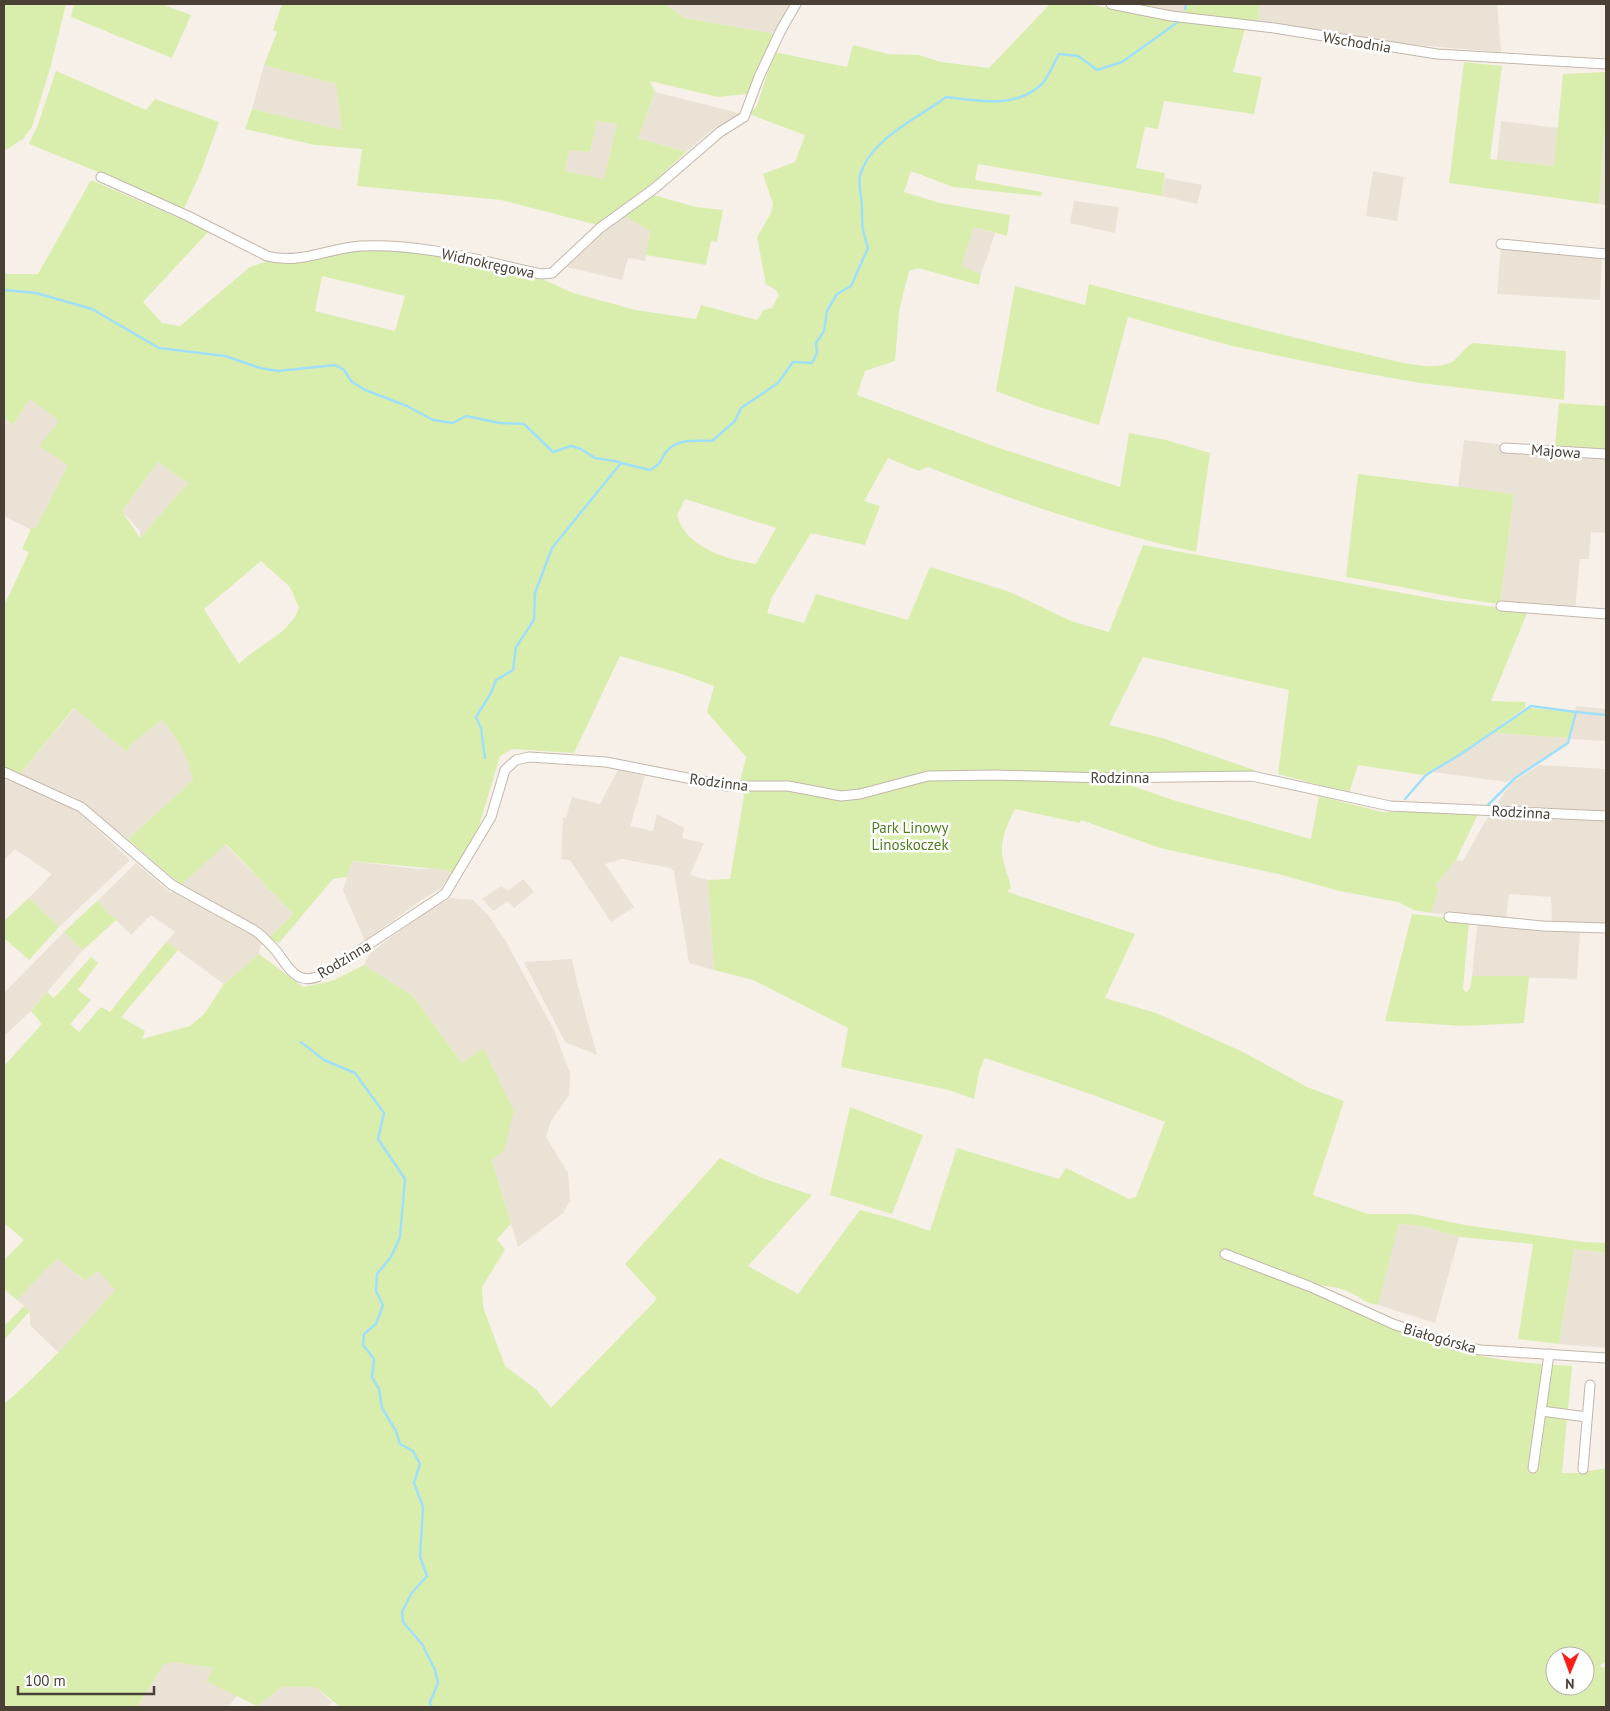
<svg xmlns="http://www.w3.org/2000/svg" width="1610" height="1711" font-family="'PT Sans',sans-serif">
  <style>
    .residential { fill: #ebe2d6 }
    .green { fill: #d9eead; fill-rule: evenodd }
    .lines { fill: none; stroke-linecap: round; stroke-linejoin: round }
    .stream { stroke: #9fdff9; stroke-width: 2.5 }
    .street-casing { stroke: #c3b7aa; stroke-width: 11 }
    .street { stroke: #fff; stroke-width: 9 }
    .labels { text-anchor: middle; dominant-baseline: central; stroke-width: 5; stroke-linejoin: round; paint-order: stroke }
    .street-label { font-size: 15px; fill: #4b4036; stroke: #fff }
    .park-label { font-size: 15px; fill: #507e20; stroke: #fff }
  </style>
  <rect width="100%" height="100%" fill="#f6f0e9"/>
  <g class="residential">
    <polygon points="664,4 792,4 776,34 685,18"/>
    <polygon points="1153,4 1186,4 1183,16 1152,10"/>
    <polygon points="1259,4 1497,4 1501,52 1380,42 1258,22"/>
    <polygon points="264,65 337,84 342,131 252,109"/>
    <polygon points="655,92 742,114 713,129 686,152 638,138"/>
    <polygon points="1606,114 1606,205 1599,204"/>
    <polygon points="597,121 617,124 604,180 565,171 569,149 590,152"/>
    <polygon points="1501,121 1558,128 1555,166 1497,160"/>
    <polygon points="1373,171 1404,177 1397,221 1366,216"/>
    <polygon points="1165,178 1202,185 1197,204 1162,196"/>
    <polygon points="1074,201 1119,207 1115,233 1070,223"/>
    <polygon points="623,214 650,231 645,261 628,258 622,280 567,267"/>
    <polygon points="974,227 995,233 981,274 960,266"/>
    <polygon points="1501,245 1602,256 1600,300 1497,294"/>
    <polygon points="30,398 59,421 69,465 35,532 4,516 4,418 13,425"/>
    <polygon points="1464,440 1606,457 1606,533 1591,532 1589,559 1580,559 1575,609 1500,604 1514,494 1458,488"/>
    <polygon points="158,462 188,483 140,538 140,531 122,511"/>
    <polygon points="1576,706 1606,709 1606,741 1571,739"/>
    <polygon points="75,708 127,752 131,744 162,720 180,742 190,766 193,780 128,839 76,798 19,775"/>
    <polygon points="1493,733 1569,738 1567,743 1507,782 1433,772"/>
    <polygon points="1539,765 1606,769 1606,814 1493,810 1511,783"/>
    <polygon points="618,770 645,776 630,826 653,831 657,814 684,828 682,838 704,843 690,875 708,880 714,970 689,963 674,871 670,868 622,859 605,864 634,907 611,922 570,860 561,859 563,817 566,818 572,797 600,804"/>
    <polygon points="4,779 70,804 130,860 59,927 29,898 52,874 15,849 4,860"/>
    <polygon points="1492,814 1606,818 1606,926 1552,923 1551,897 1509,894 1506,919 1431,913 1439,888 1434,887 1456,860 1463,861 1486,820"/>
    <polygon points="225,844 293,914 260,947 259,954 224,984 166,942 175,932 151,915 131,935 97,901 136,863 171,893"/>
    <polygon points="352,861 417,869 439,868 449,870 451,876 440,889 421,900 365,941 343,890"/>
    <polygon points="523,879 534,892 514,908 508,901 493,911 482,899 501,886 508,891"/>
    <polygon points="451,898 473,900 488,915 505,940 554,1030 570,1073 569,1095 551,1121 546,1137 568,1173 570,1201 563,1213 518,1247 492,1160 483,1049 462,1063 413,996 364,965 370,953 430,909"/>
    <polygon points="1482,921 1580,929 1577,979 1472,976 1477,926"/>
    <polygon points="64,932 83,950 31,1011 4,1036 4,993"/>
    <polygon points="572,959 576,979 597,1055 565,1042 524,962"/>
    <polygon points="1398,1224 1422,1226 1459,1237 1435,1323 1378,1305"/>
    <polygon points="1574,1249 1606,1253 1606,1348 1559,1344"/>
    <polygon points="57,1257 83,1280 99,1271 116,1290 59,1353 30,1325 30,1311 17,1300"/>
    <polygon points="173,1662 213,1668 206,1681 238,1695 228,1707 137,1707 164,1664"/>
    <polygon points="282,1687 316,1687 332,1702 327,1707 257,1706"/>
  </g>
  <g class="green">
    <polygon points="4,4 66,4 50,69 32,127 23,139 4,151"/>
    <polygon points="74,4 161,4 191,15 172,58 71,17"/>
    <path d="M282,4H664L685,18L776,34L747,94L718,97L650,81L655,92L638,138L686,152L643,192L696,207L723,210L717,242L711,241L706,265L646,255L650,231L615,210L601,226L501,200L357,186L362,149L315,145L245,129L252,109L342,130L336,84L264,65L277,32L273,30ZM597,121L617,124L604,179L565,171L569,150L590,152Z"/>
    <path d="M1050,4H1088L1108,8L1109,4H1153L1152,17C1183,24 1213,24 1245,29L1233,72L1262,77L1254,114L1164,101L1158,129L1145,127L1136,168L1165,173L1162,196L978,164L975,180L1042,192L1041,196L953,187L911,171L904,192L940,203L1010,215L1007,236L974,227L961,266L981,274L979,285L918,268L909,271L899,311L895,361L865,371L857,395L999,448L1120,487L1129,433L1166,440L1210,453L1196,552C1102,531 1017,502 928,467L919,471L888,458L864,501L880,506L865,545L811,533L772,597L767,613L804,623L816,594L908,620L930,567L1010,592L1071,621L1109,632L1143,545L1446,601L1528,611L1491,701L1526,702L1525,708L1458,755L1423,775L1358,765L1349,793L1278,774L1289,690L1143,657L1109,725L1162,738L1257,771L1080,774L1118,781L1173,800L1311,839L1319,796L1382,812H1479L1456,860L1435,886L1439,888L1431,913L1414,910L1398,902L1339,891L1282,875L1160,848L1081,820L1080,823L1015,809C1007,825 999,841 1003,859C1005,870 1010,878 1011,890L1008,889V892L1135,934L1105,998L1156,1013L1241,1051L1307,1087L1344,1101L1313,1195L1368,1214H1412L1465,1225L1584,1242L1606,1243V1253L1574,1249L1559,1344L1518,1339L1533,1244L1459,1237L1422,1226L1399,1224L1378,1305C1364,1303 1364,1299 1353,1294C1343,1288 1332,1287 1321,1285L1319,1294C1373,1321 1431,1348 1492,1358C1518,1363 1545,1364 1572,1366L1562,1473H1578L1606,1468V1662L1599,1666L1606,1668V1707H340L316,1687H282L257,1706L206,1681L213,1668L173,1662L164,1664L137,1707H4V1404C45,1369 80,1330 115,1290L99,1271L84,1280L57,1258L17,1300L4,1289V1260L24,1240L4,1223V1066L42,1024L31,1011L47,992L54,998L91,957L98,963L78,990L91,1000L70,1024L79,1032L101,1007L110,1012L166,942L178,950L121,1017L145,1031L142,1039L190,1026L205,1013L224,984L259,954L303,987L332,981L364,965L413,996L462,1063L483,1048L514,1111L504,1151L492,1160L511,1224L497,1239L505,1250L482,1287L483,1307L505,1366L537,1390L551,1408L657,1299L625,1264L720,1158L762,1178L812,1195L748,1266L798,1294L860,1210L895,1219L930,1231L957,1148L1059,1179L1066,1168L1129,1199L1136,1197L1165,1122L1096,1096L985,1058L979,1072L974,1099L949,1090L841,1067L848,1028L753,980L714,970L708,880L730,879L744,796L740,781L746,757L707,712L714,686L679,673L620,656L574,753L512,749L500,756L474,843L451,876L449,870L352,861L347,877L333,879L279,943L269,938L293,914L226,844L181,885L128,839L193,780C188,756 178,739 162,720L131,744L127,752L74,708L19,775L4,766V606L29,552L22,549L31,529L36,528L68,465L39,446L59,421L30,399L13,425L4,418V271L7,274H38L91,180L209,231L143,302L162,323L180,326L250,267L274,259L353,250H415L529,273L573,293L636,310L696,319L701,305L757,320L764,310L772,308L779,295L776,290L766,284L757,237L771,213L773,204L763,174L795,162L805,135L749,114L757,106L774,52L847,67L853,45L888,54L919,55L941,62L989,68ZM322,276L405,296L395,331L315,311ZM158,462L188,483L140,538L122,511ZM685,499L776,528L756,564C726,559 686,548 677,515ZM261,561L290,587L299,608C290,634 257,645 239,664L204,609ZM1555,1656H1585V1686H1555Z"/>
    <polygon points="1186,4 1259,4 1258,22 1184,13"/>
    <polygon points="1464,62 1502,66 1490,159 1554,166 1563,74 1606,72 1606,114 1599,204 1449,183"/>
    <polygon points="56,71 146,110 155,99 219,122 202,169 183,211 113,178 29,144 37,127"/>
    <path d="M1089,284C1180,308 1270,333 1361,353C1385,358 1424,371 1447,364C1458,361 1463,348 1473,343L1566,351L1564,400L1420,383L1347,370L1232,346L1128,317L1099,425L1039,407L996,391L1015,286L1085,305Z"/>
    <polygon points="1559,403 1606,406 1606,452 1555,448"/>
    <path d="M1358,474L1514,494L1500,604C1448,598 1398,585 1346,577Z"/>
    <polygon points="1529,708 1575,712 1569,738 1493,733"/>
    <polygon points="29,898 59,927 29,960 4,938 4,921"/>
    <polygon points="97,901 116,920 83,950 64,932"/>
    <polygon points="1412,914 1469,920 1463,988 1466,993 1470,988 1472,976 1529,976 1524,1023 1463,1026 1385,1021"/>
    <polygon points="850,1107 923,1135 892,1214 830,1195"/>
    <polygon points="24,1306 30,1311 4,1340 4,1326"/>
  </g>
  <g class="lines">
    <g class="stream">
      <polyline points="1185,9 1186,4"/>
      <polyline points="4,290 36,293 92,309 159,348 225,356 260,368 278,371 335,365 344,370 351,381 365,390 407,406 433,420 453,423 466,416 500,423 524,424 553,452 571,446 581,449 595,458 620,462"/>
      <path d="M485,758L481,728L476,717L491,693L496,680L513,670L516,647L534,620L535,593L552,548L621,463L650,470C661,464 659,462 666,452C677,438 696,441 712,441L735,421L741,408L778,383L793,362L812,363L817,353L816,343L824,331L827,311L837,294L851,286L868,248C862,229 862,227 862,207C862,197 858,187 860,176C869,139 919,118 946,97C979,101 1015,109 1042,84C1049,76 1054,63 1059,54L1078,56L1097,70L1122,62L1178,22"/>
      <polyline points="1405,799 1426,775 1461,754 1531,706 1576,712"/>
      <polyline points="1486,807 1515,778 1568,743 1576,712 1606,715"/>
      <polyline points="301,1042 324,1060 355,1073 384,1113 378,1139 405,1179 400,1237 391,1257 377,1274 376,1291 383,1305 376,1324 364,1334 363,1345 374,1359 372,1377 379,1389 382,1408 396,1431 400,1444 413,1451 420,1464 414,1483 423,1507 420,1557 427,1576 411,1594 402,1612 403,1622 422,1644 435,1670 438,1683 430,1702 431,1707"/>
    </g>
    <defs>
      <g id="street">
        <polyline points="1111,4 1171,16 1274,28 1437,54 1606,64"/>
        <path d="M101,177L188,216L267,256C300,265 328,248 361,246C422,243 482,261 541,274L552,273L600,228L655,188L720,132L744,117L759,77L781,30L796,4"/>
        <polyline points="1501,244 1606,254"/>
        <polyline points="1505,448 1606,454"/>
        <polyline points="1501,606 1606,614"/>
        <path d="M4,772L81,807L172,885L254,930C263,936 270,944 277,952C291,971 298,987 324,974L445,894L491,817L505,770L516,760L529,757L606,762L728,786H788L841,796L860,794L928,776L995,775L1105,778L1252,776L1390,806L1606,816"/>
        <polyline points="1449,917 1543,926 1606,928"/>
        <polyline points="1225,1254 1311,1287 1393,1324 1455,1345 1481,1350 1606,1358"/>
        <polyline points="1541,1411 1587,1417"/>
        <polyline points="1533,1468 1549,1354"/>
        <polyline points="1583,1469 1590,1385"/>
      </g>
    </defs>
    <use href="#street" class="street-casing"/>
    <use href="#street" class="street"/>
  </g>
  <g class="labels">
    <g class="street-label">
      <text transform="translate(1357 42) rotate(9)">Wschodnia</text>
      <text transform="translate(488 263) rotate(12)">Widnokręgowa</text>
      <text transform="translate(1556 451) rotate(4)">Majowa</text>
      <text x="1120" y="777">Rodzinna</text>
      <text transform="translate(719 782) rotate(7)">Rodzinna</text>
      <text transform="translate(1521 812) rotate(3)">Rodzinna</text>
      <text transform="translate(344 959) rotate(-31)">Rodzinna</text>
      <text transform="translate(1440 1338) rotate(16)">Białogórska</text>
    </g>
    <g class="park-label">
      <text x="910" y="827">Park Linowy<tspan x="910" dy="17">Linoskoczek</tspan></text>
    </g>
  </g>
  <rect width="1610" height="1711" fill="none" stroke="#4b4036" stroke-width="10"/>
  <g transform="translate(1570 1671) rotate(181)"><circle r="24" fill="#ffffff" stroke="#b7b3af"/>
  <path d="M0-4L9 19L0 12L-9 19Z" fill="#ff1e17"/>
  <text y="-8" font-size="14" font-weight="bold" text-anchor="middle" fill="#4b4036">N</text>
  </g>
  <path d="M18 1686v8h136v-8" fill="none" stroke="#4b4036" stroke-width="2.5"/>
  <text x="25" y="1686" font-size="15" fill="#4b4036" stroke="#ffffff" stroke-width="4" paint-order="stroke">100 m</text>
</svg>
